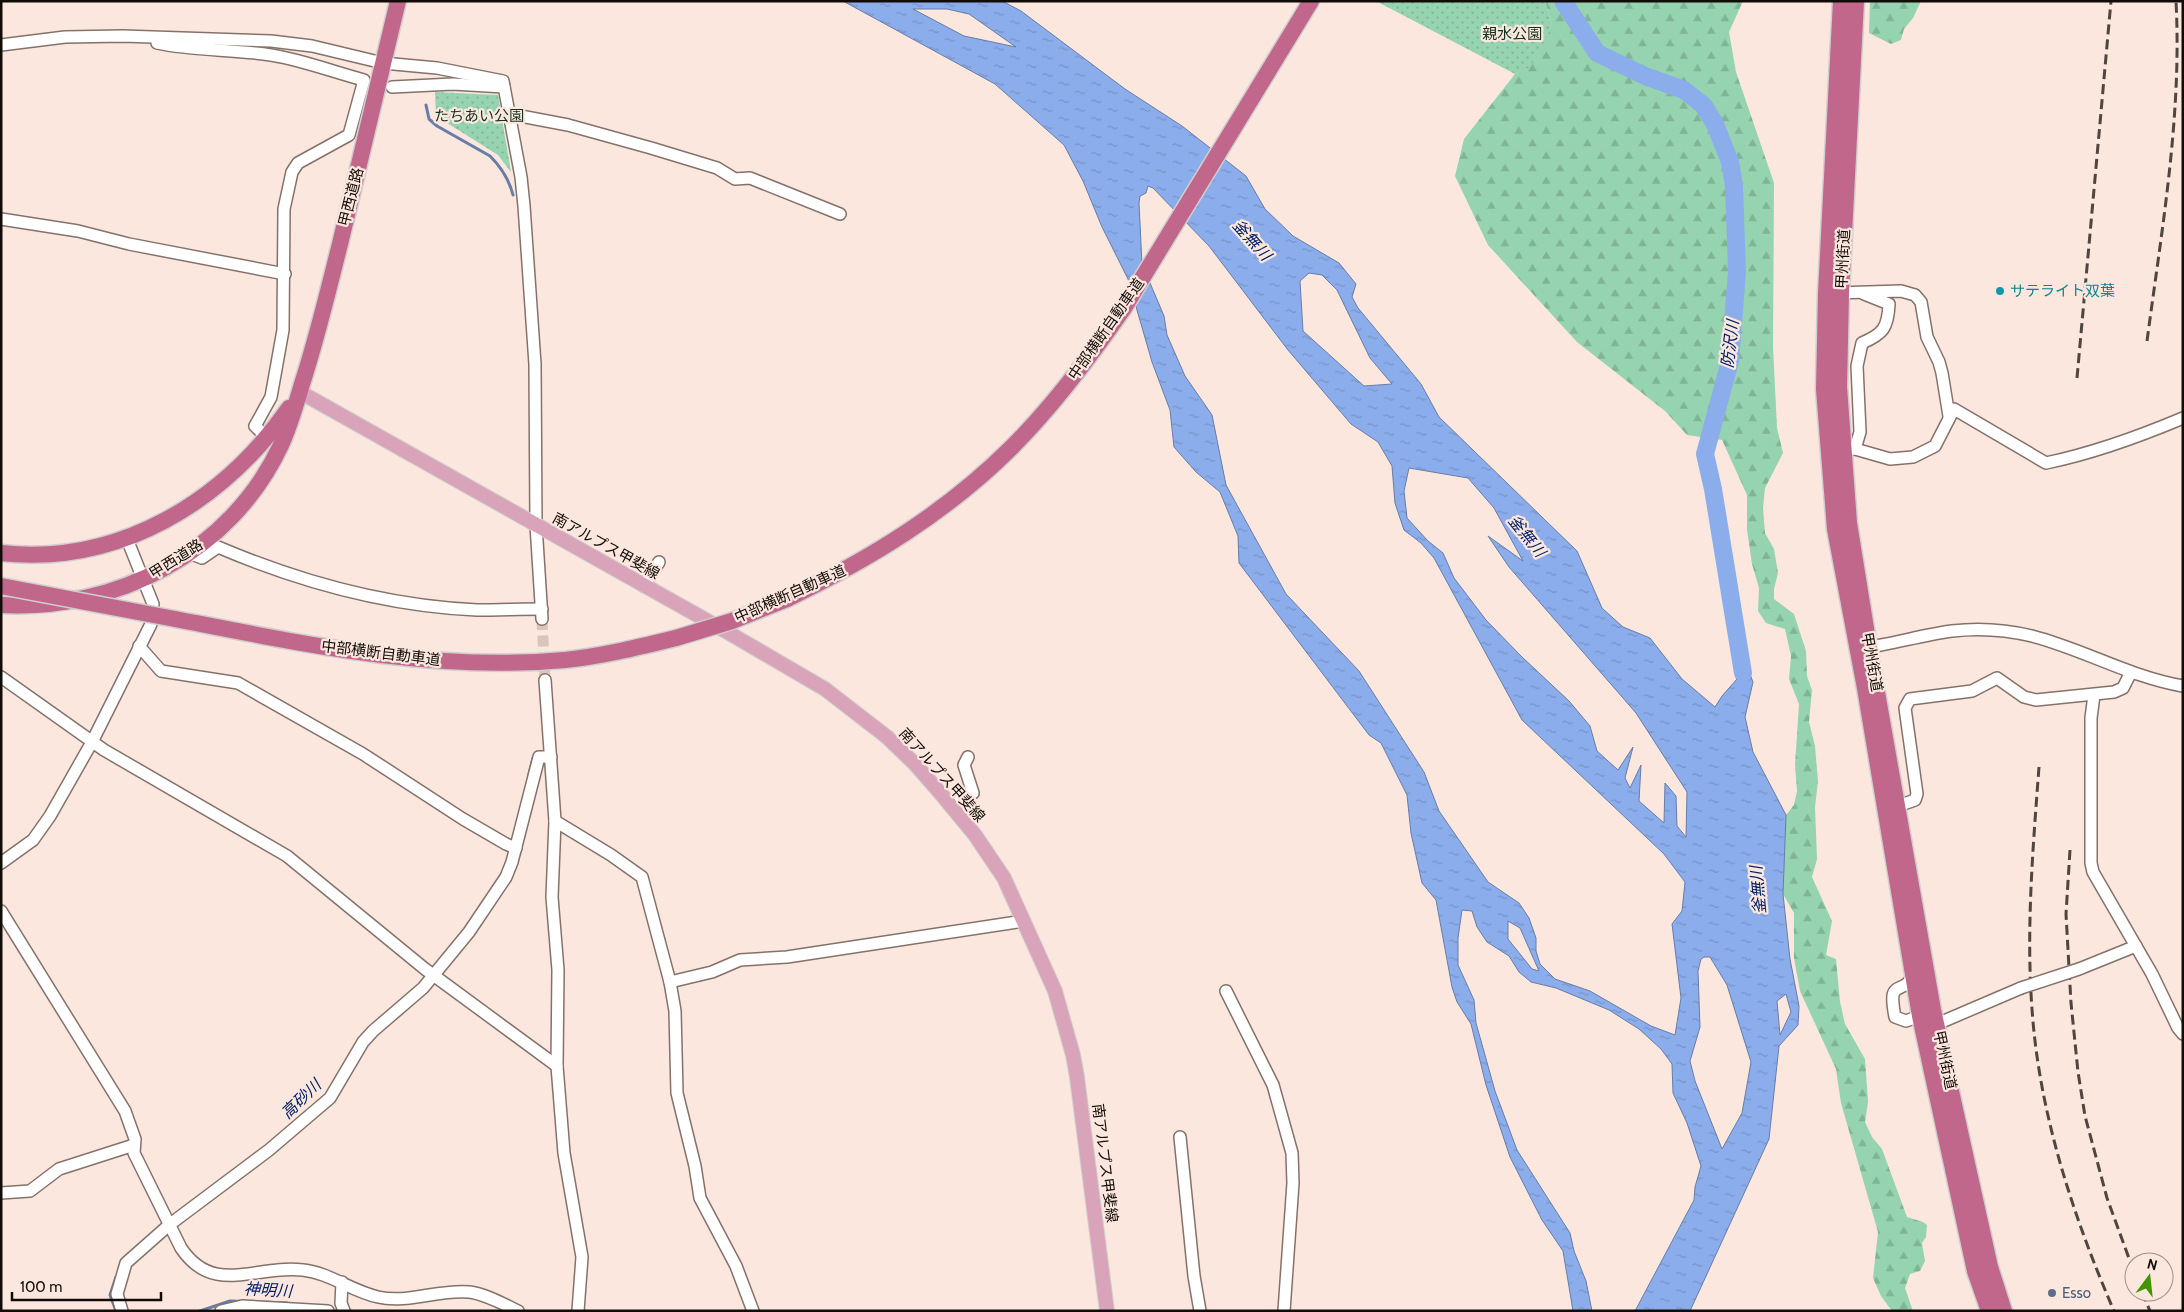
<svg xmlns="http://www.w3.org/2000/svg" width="2184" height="1312" font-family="Cabin,'Noto Sans JP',sans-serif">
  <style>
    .forest { fill: url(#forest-firs) }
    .park { fill: url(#park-dots) }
    .water { fill: url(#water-ripples); stroke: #677da7; fill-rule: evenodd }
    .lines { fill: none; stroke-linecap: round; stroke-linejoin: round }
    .stream { stroke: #677da7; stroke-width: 3 }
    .river { stroke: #8badeb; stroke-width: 18 }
    .minor-tunnel { stroke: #d8c6be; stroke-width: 11; stroke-dasharray: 11 5.5; stroke-linecap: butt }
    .minor-casing { stroke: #84726a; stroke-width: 14 }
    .major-casing { stroke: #d0cece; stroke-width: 16 }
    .highway-casing { stroke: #d0cece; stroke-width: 19 }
    .minor { stroke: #fff; stroke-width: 11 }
    .major { stroke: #d9a4b9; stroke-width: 14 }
    .highway { stroke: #c0678b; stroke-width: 16 }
    .rail { stroke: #4f4541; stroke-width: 3; stroke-dasharray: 10 5; stroke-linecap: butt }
    .minor-bridge-casing { stroke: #84726a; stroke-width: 14; stroke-linecap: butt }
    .highway-bridge-casing { stroke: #d0cece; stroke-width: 19; stroke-linecap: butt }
    .minor-bridge { stroke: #fff; stroke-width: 11 }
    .highway-bridge { stroke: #c0678b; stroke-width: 16 }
    .culture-dot { fill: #0f9aa8; stroke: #fbe7de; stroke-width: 2 }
    .service-dot { fill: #5c6f8a; stroke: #fbe7de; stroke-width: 2 }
    .labels { text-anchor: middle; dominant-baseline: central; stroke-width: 4.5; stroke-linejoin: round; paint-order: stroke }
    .park-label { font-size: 15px; fill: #0f3120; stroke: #fbe7de }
    .street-label { font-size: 15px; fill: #120c09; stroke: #fbe7de }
    .culture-label { font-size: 15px; fill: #0d838f; stroke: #fbe7de; text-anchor: start }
    .service-label { font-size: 15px; fill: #4e5e75; stroke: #fbe7de; text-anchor: start }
    .water-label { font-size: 16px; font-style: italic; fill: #012067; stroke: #fbe7de }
  </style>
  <defs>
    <pattern id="forest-firs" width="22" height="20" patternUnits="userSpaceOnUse" patternTransform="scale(1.25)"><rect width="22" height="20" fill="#96d3b0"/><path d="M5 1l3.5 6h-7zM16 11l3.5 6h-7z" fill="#80b496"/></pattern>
    <pattern id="park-dots" width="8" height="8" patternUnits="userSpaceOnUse" patternTransform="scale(1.25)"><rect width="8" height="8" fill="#96d3b0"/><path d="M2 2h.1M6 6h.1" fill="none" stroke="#80b496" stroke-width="1.8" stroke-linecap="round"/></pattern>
    <pattern id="water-ripples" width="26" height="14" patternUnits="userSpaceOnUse" patternTransform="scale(1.25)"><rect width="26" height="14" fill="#8badeb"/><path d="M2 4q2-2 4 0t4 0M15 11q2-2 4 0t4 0" fill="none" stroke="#7794c8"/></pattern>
  </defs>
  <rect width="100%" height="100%" fill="#fbe7de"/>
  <g class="forest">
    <polygon points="1545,1 1743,1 1729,32 1736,72 1774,183 1773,347 1777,428 1783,453 1765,488 1763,508 1765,533 1774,549 1778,573 1774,589 1774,599 1794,614 1806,651 1807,676 1812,690 1809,722 1815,746 1818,781 1815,807 1817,859 1812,877 1832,921 1826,955 1836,959 1840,1002 1845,1024 1865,1059 1868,1102 1865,1122 1872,1137 1882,1149 1907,1217 1923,1222 1927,1225 1926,1237 1922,1243 1925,1261 1920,1271 1910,1274 1905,1288 1913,1311 1892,1311 1881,1296 1873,1278 1878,1232 1841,1103 1836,1069 1800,991 1794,958 1794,913 1783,894 1786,815 1794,805 1797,791 1795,765 1799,704 1789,679 1791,656 1785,629 1766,623 1758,611 1759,588 1752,564 1747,530 1747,495 1722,440 1687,435 1665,411 1577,342 1488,245 1455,176 1464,139 1515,74 1530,66 1552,25"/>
    <polygon points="1870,1 1921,1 1913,18 1904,29 1901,40 1891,44 1869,33"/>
  </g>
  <g class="park">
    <polygon points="1376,1 1545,1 1552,25 1543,47 1530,67 1515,74"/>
    <polygon points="435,92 498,95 511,172 498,155 436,116"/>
  </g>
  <path class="water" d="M843,1H1002L1021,11L1125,89L1182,126L1246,176L1265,209L1293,236L1339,263L1356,284L1352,297L1358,308L1421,384L1439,417L1577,551L1602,608L1623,627L1650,638L1682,679L1715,707L1722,696L1737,679L1739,647L1753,682L1745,717L1753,752L1786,815L1783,894L1790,959L1799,1006L1798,1025L1779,1046L1769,1139L1690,1311H1635L1694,1200L1695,1187L1701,1166L1687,1123L1673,1093L1672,1064L1661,1049L1639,1029L1609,1010L1556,988L1531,982L1519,972L1509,956L1487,942L1477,927L1472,911L1462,910L1458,938V965L1474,1000L1476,1023L1495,1091L1517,1150L1570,1233L1574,1251L1586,1281L1592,1311H1573L1563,1251L1542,1220L1510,1157L1486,1085L1471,1024L1457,1002L1452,987L1436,900L1422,883L1411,833L1407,795L1381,743L1369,735L1239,563L1238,536L1220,492L1196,472L1174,447L1170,410L1152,362L1128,279L1102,227L1083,181L1064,145L995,84ZM913,9H947L969,14L1016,47L964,36ZM1148,186L1153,188L1209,246L1288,350L1351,424L1378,442L1392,466L1395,503L1404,530L1421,543L1434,558L1522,720L1664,854L1685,882L1682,911L1672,924L1681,998L1675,1035L1651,1026L1590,991L1555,979L1540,964L1536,951V938L1529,918L1519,903L1488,882L1439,811L1424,772L1359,671L1286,594L1226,485L1212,415L1185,376L1167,335L1164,316L1142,264L1139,203L1140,196L1146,193ZM1309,273L1322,275L1337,290L1370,358L1392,384L1364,386L1303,331L1300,281ZM1409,468L1468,478L1494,508L1523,561L1488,536L1509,567L1636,713L1687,792L1686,837L1677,826L1676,796L1665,783L1664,823L1639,801L1641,765L1630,788L1625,778L1633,747L1618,770L1597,751L1590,726L1569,701L1522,657L1486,620L1454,578L1443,553L1428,541L1407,518L1404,491ZM1508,921L1520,928L1539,971L1532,969L1508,939ZM1704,957H1710L1727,985L1751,1062L1742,1113L1722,1149L1695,1081L1690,1061L1700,1027L1698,971L1701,959ZM1786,994L1791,1012L1780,1035L1777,1001Z"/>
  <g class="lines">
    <g class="stream">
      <path d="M426,105L429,119L437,126L490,156C501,167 509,179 513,195"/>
      <polyline points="529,774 533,758"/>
      <polyline points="116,1311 110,1295 116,1277"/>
      <polyline points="200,1311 230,1301 287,1303"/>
    </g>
    <polyline class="river" points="1563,1 1597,53 1645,76 1684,90 1703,105 1714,122 1730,162 1734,186 1737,272 1730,361 1705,454 1713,489 1743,673"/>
    <polyline class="minor-tunnel" points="542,619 545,680"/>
    <defs>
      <g id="minor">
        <path d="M157,43C194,51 233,49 271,55C303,60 333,72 364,80L349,135L298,163L292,172L284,209L283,330L271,397L255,426L267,438"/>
        <polyline points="1,45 65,37 123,36 271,41 312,46 383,63 437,68 503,81 521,177 524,206 535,364 536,525 542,619"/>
        <polyline points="392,87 453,84 504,87"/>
        <polyline points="510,114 568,125 651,148 717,168 735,179 750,178 840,214"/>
        <polyline points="1,219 78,231 129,244 285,274"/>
        <polyline points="1835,293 1901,291 1915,295 1921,302 1927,337 1939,362 1942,373 1949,416"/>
        <path d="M1843,449H1855L1890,459L1913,457L1935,446L1954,409L2046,463C2094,453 2138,437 2183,418"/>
        <path d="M1855,449L1860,432L1857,366L1862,343C1883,334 1888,328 1889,304L1864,294"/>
        <path d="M189,553L202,558L218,547C300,582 388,606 477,610C499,610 521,609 542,609"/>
        <polyline points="644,586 659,562"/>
        <polyline points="139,646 161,671 238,683 363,754 463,819 506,844 516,848"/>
        <path d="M1863,648C1893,644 1922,635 1952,631C1977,628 2007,630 2032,636C2083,649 2130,677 2183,686"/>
        <polyline points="1,677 104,750 287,856 425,969 557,1066"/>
        <polyline points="545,680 555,821 552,897 558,970 557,1066 564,1153 582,1257 578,1311"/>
        <polyline points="2094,695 2091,718 2091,863 2093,872 2152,974 2178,1028 2183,1034"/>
        <polyline points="951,806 973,793 964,765 968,757"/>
        <polyline points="1898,806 1915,800 1917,794 1905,708 1910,699 1972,691 1997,678 2024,697 2036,700 2114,692 2123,688 2131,672"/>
        <polyline points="555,821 611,855 642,877 670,982 675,1011 677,1093 695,1166 700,1198 736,1266 753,1311"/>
        <polyline points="1,863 33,840 50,816 92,742 151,624 153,604 127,539"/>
        <path d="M1,911L125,1111L135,1139L134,1153L181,1248C214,1297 256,1264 303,1270C330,1273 351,1291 378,1297C407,1304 439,1289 469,1292C486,1294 503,1304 518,1311"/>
        <polyline points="2079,969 2136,946"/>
        <path d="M1913,976C1902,997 1887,976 1895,1017L1906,1021L1925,1014"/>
        <polyline points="670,982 712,972 740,960 787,957 1024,921"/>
        <polyline points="1226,991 1273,1085 1292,1153 1293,1183 1284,1311"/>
        <polyline points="1937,1024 2021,988"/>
        <polyline points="1180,1137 1194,1276 1200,1311"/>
        <polyline points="1,1193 30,1191 59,1169 134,1145"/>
        <polyline points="342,1282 341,1303 344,1311"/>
        <polyline points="122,1311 117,1294 126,1263 169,1225 269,1150 330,1098 363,1042 373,1031 423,988 469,932 506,877 512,862 539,757 551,757"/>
        <polyline points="221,1311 242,1306 328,1311"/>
      </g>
      <polyline id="major" points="300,392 729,633 825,689 887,737 915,764 942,795 975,835 1004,878 1055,991 1073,1055 1077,1077 1107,1311"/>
      <g id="highway">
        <polyline points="1841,1 1826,294 1824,389 1835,529 1865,688 1920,1016 1975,1271 1989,1311"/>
        <polyline points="1856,1 1841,292 1839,387 1849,523 1869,647 1933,1010 1990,1267 2004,1311"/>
        <path d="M1,553C119,566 223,502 289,408"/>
        <path d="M787,599C870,559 947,512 1012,447C1054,405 1090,357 1124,308L1311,1"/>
        <path d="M1,605C117,611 231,552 281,445C290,426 296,404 302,384C317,338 328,291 340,244C359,163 378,82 398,1"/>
        <path d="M175,619C304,644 433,672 565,660C603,656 639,647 676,638"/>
      </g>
    </defs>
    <use href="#minor" class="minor-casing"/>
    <use href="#major" class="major-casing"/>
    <use href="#highway" class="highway-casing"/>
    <use href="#minor" class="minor"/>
    <use href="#major" class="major"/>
    <use href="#highway" class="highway"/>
    <g class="rail">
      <path d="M2147,341C2162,228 2182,115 2176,1"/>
      <polyline points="2077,378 2111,1"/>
      <path d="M2039,767C2033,847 2026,929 2032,1009C2039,1113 2073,1216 2114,1311"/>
      <polyline points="2070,850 2066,914 2071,1003 2078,1072 2085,1116 2107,1198 2134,1272"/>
      <polyline points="2142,1292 2150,1311"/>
    </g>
    <defs>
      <polyline id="minor-bridge" points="2021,988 2079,969"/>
      <g id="highway-bridge">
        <polyline points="1,586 175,619"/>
        <polyline points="676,638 732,621 787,599"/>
      </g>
    </defs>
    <use href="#minor-bridge" class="minor-bridge-casing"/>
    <use href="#highway-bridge" class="highway-bridge-casing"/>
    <use href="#minor-bridge" class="minor-bridge"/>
    <use href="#highway-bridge" class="highway-bridge"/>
  </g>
  <circle class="culture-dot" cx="2000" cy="291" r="5"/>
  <circle class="service-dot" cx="2052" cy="1293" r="5"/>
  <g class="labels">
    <g class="park-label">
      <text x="1512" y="34">親水公園</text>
      <text x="479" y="116">たちあい公園</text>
    </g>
    <g class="street-label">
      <text transform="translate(351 197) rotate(-76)">甲西道路</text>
      <text transform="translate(1843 259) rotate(-87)">甲州街道</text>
      <text transform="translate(1106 329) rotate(-55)">中部横断自動車道</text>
      <text transform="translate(606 546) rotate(29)">南アルプス甲斐線</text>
      <text transform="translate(176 559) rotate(-32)">甲西道路</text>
      <text transform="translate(790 594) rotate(-24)">中部横断自動車道</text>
      <text transform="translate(381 653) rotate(7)">中部横断自動車道</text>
      <text transform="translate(1872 662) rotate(80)">甲州街道</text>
      <text transform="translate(942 775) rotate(48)">南アルプス甲斐線</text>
      <text transform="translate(1945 1060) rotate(78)">甲州街道</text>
      <text transform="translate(1105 1163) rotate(83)">南アルプス甲斐線</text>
    </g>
    <g class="culture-label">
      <text x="2010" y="291">サテライト双葉</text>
    </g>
    <g class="service-label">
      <text x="2062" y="1293">Esso</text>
    </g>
    <g class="water-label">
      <text transform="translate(1252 240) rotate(48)">釜無川</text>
      <text transform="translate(1730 344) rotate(-83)">防沢川</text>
      <text transform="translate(1527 536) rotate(51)">釜無川</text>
      <text transform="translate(1758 890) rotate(-95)">釜無川</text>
      <text transform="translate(301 1099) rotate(-44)">高砂川</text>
      <text transform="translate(268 1290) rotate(3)">神明川</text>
    </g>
  </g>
  <rect width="2184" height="1312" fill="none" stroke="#120c09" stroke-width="5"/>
  <g transform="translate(2149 1277) rotate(15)"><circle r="24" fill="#fbe7de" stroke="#9e8f89"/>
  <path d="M0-4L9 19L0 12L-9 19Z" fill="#3f9505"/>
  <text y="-8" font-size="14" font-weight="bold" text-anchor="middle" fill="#120c09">N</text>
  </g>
  <path d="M12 1292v8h149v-8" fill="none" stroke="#120c09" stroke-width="2.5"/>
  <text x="20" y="1292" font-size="15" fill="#120c09" stroke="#fbe7de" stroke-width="4" paint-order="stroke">100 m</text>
</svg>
